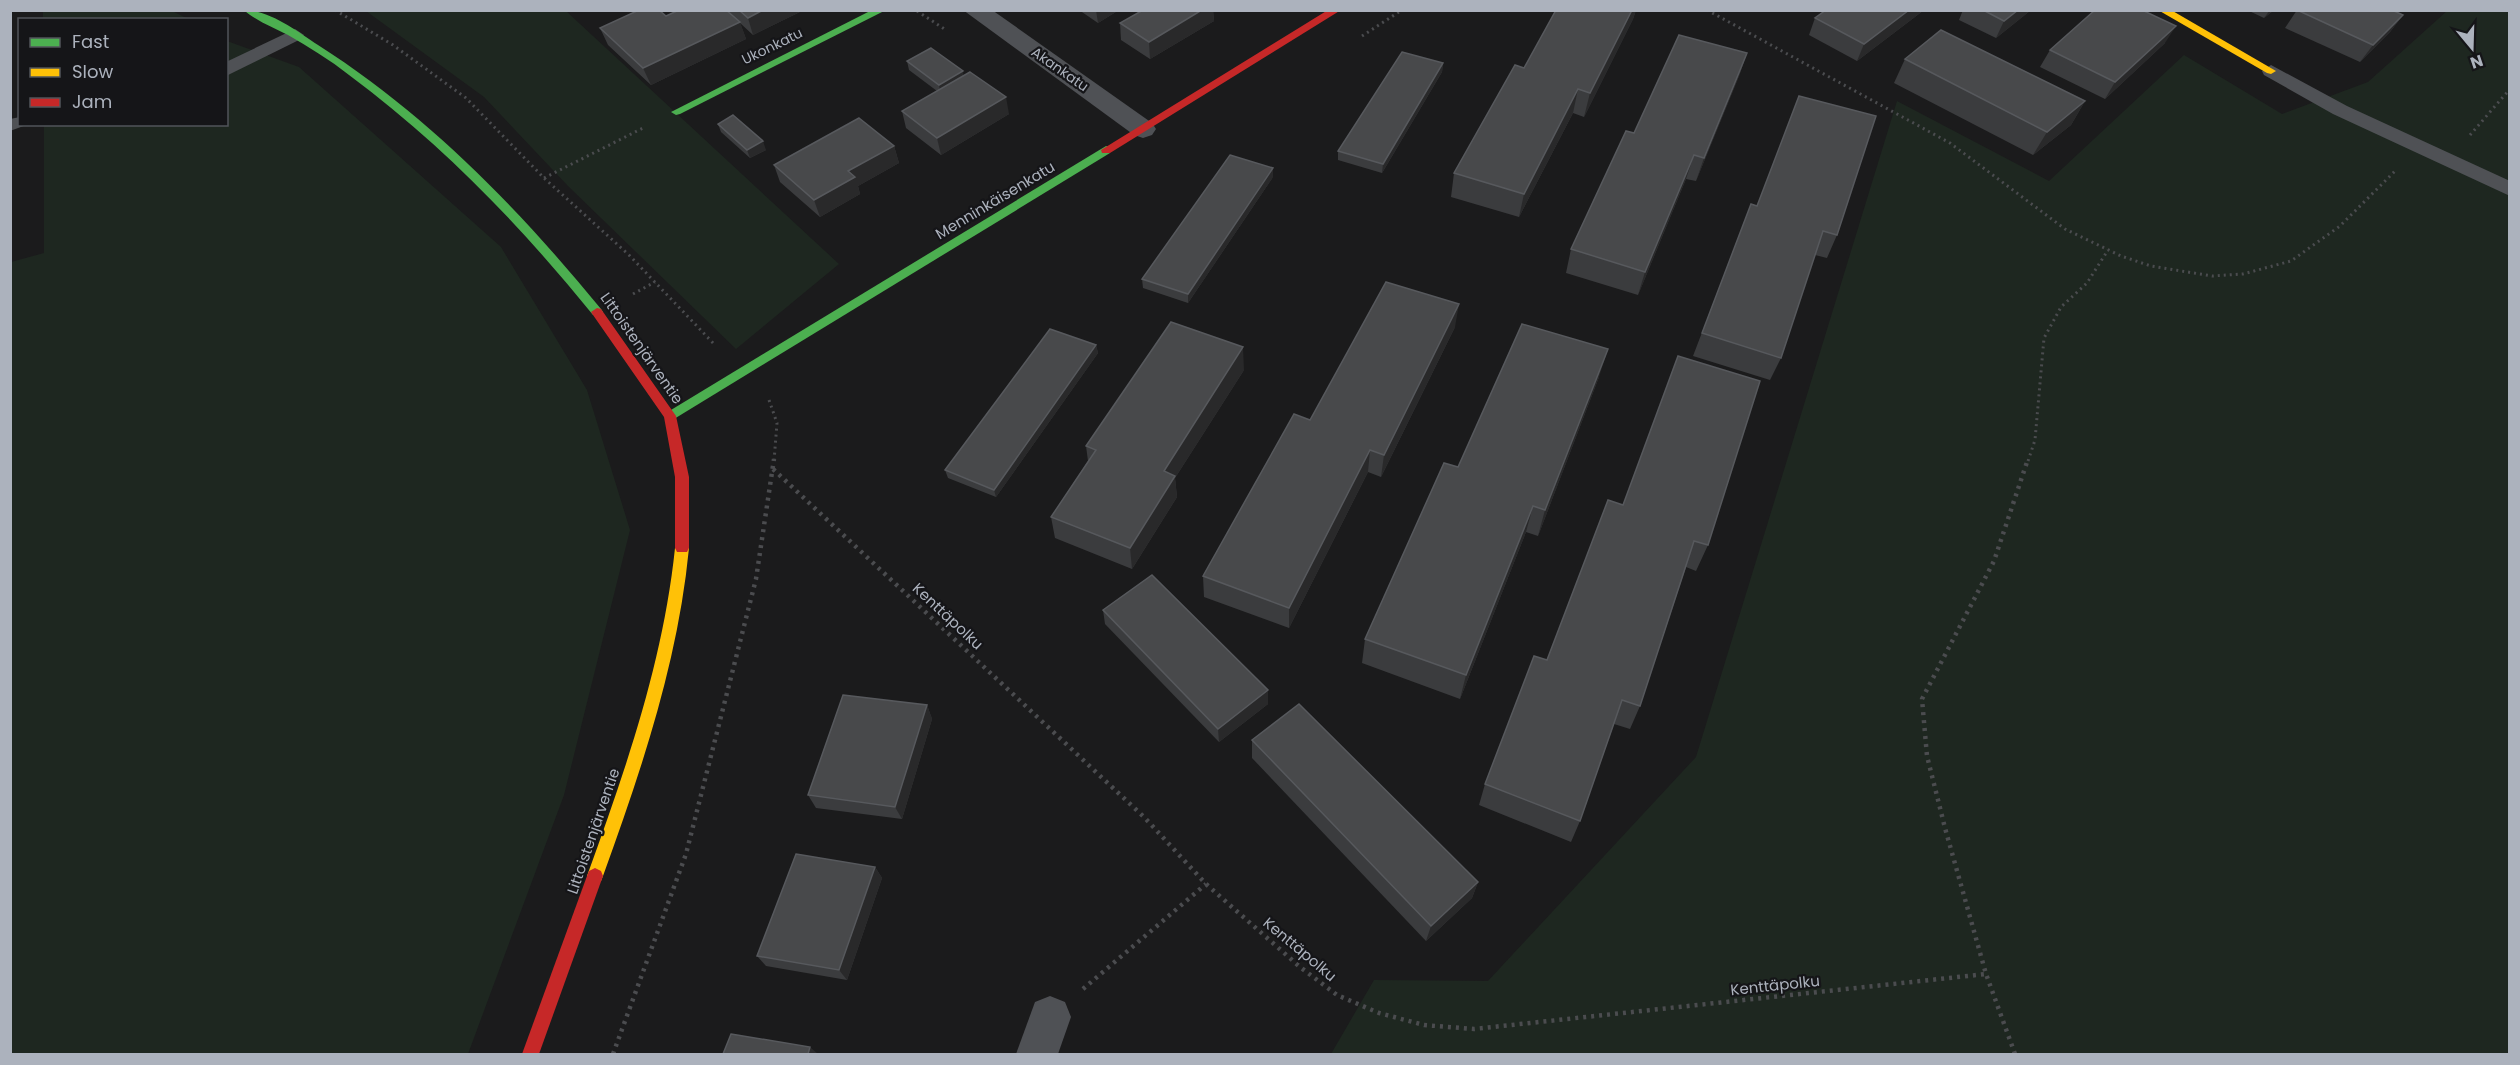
<svg xmlns="http://www.w3.org/2000/svg" width="2520" height="1065" font-family="Poppins,sans-serif">
  <style>
    .green { fill: #1e2720 }
    .lines { fill: none; stroke-linecap: round; stroke-linejoin: round }
    .path-far1 { stroke: #4b4c4f; stroke-width: 3; stroke-dasharray: 2 4; stroke-linecap: butt }
    .path { stroke: #4b4c4f; stroke-width: 4.5; stroke-dasharray: 3 5; stroke-linecap: butt }
    .lane { fill: #4f5155; fill-rule: evenodd }
    .street { fill: #4f5155; fill-rule: evenodd }
    .fast { fill: #4caf50; fill-rule: evenodd }
    .slow { fill: #ffc107; fill-rule: evenodd }
    .jam { fill: #c62828; fill-rule: evenodd }
    .wall { fill: #3b3c3e }
    .shaded-wall { fill: #29292a }
    .building { fill: #48494b; stroke: #57595d; stroke-width: 1.5 }
    .labels { text-anchor: middle; dominant-baseline: central; stroke-width: 4.5; stroke-linejoin: round; paint-order: stroke }
    .far-street-label { font-size: 14px; fill: #acb2bd; stroke: #151518 }
    .street-label { font-size: 15px; fill: #acb2bd; stroke: #151518 }
  </style>
  <rect width="100%" height="100%" fill="#1b1b1c"/>
  <g class="green">
    <polygon points="43,11 172,11 188,19 43,19"/>
    <polygon points="366,11 566,11 839,264 736,349 568,186 484,97"/>
    <polygon points="2447,11 2509,11 2509,1054 1331,1054 1374,980 1488,981 1696,757 1897,101 2049,181 2184,55 2282,114 2368,82"/>
    <polygon points="227,41 299,67 501,247 587,390 630,530 564,795 468,1054 11,1054 11,262 44,253 44,125 226,124"/>
  </g>
  <g class="lines">
    <g class="path-far1">
      <polyline points="335,10 393,45 466,98 544,178 629,255 715,345"/>
      <polyline points="1707,10 1950,143 2065,229 2121,256 2151,266 2212,276 2243,274 2291,261 2340,226 2396,170"/>
      <polyline points="917,11 946,30"/>
      <polyline points="1362,36 1402,10"/>
      <polyline points="2470,135 2510,89"/>
      <polyline points="544,178 643,128"/>
      <polyline points="633,294 655,282"/>
      <polyline points="769,400 777,423 774,461"/>
      <polyline points="2028,461 2035,440 2044,338 2061,307 2087,283 2108,250"/>
    </g>
    <g class="path">
      <polyline points="773,469 1145,818 1206,884 1300,967 1337,995 1379,1013 1424,1025 1474,1029 1986,974"/>
      <polyline points="1083,989 1206,884"/>
      <polyline points="613,1054 686,854 756,579 774,459"/>
      <polyline points="2015,1054 1986,974 1945,828 1927,756 1922,699 1994,561 2028,459"/>
    </g>
    <g class="lane">
      <polygon points="295,29 304,35 301,39 226,76 226,62"/>
      <polygon points="2271,65 2347,106 2510,181 2510,196 2333,114 2264,75 2262,71"/>
      <polygon points="20,117 20,124 29,124 10,131 10,119"/>
    </g>
    <g class="street">
      <polygon points="963,10 992,10 1152,123 1156,129 1152,135 1143,138 1134,135"/>
      <polygon points="1050,996 1065,1002 1071,1017 1058,1054 1016,1054 1035,1002"/>
    </g>
    <g class="fast">
      <path d="M244,10C269,10 297,31 318,45C429,116 518,208 601,309L603,312L601,315H593C519,224 443,145 349,75C330,60 309,47 288,35C274,28 256,21 244,10Z"/>
      <polygon points="872,10 886,10 680,114 676,115 671,112"/>
      <polygon points="1106,146 1110,147 1110,153 674,419 666,419 664,416 666,413"/>
    </g>
    <g class="slow">
      <polygon points="2158,10 2171,10 2276,71 2271,74 2267,73"/>
      <path d="M682,542L687,544L689,548C678,662 642,768 603,876L601,881L595,884L589,881L587,876C626,768 663,663 675,548L677,544Z"/>
    </g>
    <g class="jam">
      <polygon points="1328,10 1341,10 1110,153 1102,153 1101,150"/>
      <polygon points="597,308 601,309 676,416 689,477 689,548 687,552 677,552 675,548 675,477 664,417 593,315 591,312"/>
      <polygon points="595,868 601,871 603,876 539,1054 522,1054 587,876 589,871"/>
    </g>
  </g>
  <g class="wall">
    <polygon points="728,10 804,10 753,35 740,23 746,39 651,85 608,45 600,28 666,16 729,14"/>
    <polygon points="1079,10 1119,10 1098,23"/>
    <polygon points="1143,10 1213,10 1214,21 1150,59 1121,40 1120,23"/>
    <polygon points="1556,10 1636,10 1633,19 1584,117 1573,113 1519,217 1451,197 1454,173 1524,68"/>
    <polygon points="1924,10 1857,61 1809,35 1815,18"/>
    <polygon points="1963,10 2031,10 1996,38 1959,20"/>
    <polygon points="2247,10 2274,10 2264,18"/>
    <polygon points="2297,10 2403,15 2390,32 2360,62 2285,28"/>
    <polygon points="2165,43 2105,99 2040,67 2050,50"/>
    <polygon points="1747,53 1739,76 1696,181 1686,179 1638,295 1566,273 1571,249 1634,133"/>
    <polygon points="1905,59 2085,101 2071,125 2033,155 1894,83"/>
    <polygon points="907,61 964,76 1009,114 941,155 906,128 902,111 937,91 909,70"/>
    <polygon points="1443,63 1442,72 1382,173 1338,160 1338,151"/>
    <polygon points="718,124 766,150 750,158 721,132"/>
    <polygon points="894,146 899,163 858,186 860,194 820,217 780,182 774,165"/>
    <polygon points="1273,177 1188,303 1143,288 1142,279"/>
    <polygon points="1751,204 1837,235 1827,258 1815,255 1781,358 1770,380 1693,356"/>
    <polygon points="1455,327 1381,477 1368,472 1289,628 1204,597 1203,576 1310,420"/>
    <polygon points="1096,345 1098,353 996,497 948,478 945,470"/>
    <polygon points="1244,370 1175,478 1177,497 1132,569 1055,538 1051,517 1088,461 1086,446"/>
    <polygon points="1599,377 1538,536 1526,532 1460,699 1362,663 1365,639 1458,467"/>
    <polygon points="1608,500 1708,545 1696,571 1686,567 1640,706 1630,729 1614,724 1580,821 1571,842 1479,805 1485,784 1547,660"/>
    <polygon points="1103,610 1268,690 1268,704 1219,742 1105,624"/>
    <polygon points="927,705 932,719 902,819 816,808 808,795"/>
    <polygon points="1252,740 1478,882 1472,898 1426,941 1252,758"/>
    <polygon points="875,867 882,878 847,980 766,966 757,956"/>
  </g>
  <g class="shaded-wall">
    <polygon points="763,10 804,10 753,35 748,18"/>
    <polygon points="1096,10 1119,10 1098,23"/>
    <polygon points="1202,10 1213,10 1214,21 1150,59 1149,42"/>
    <polygon points="1632,10 1636,10 1633,19 1584,117 1590,93"/>
    <polygon points="1909,10 1924,10 1857,61 1864,44"/>
    <polygon points="2018,10 2031,10 1996,38 2004,21"/>
    <polygon points="2270,10 2274,10 2264,18"/>
    <polygon points="2403,15 2390,32 2360,62 2373,45"/>
    <polygon points="740,22 746,39 651,85 643,68"/>
    <polygon points="2176,26 2165,43 2105,99 2115,82"/>
    <polygon points="1747,53 1739,76 1696,181 1704,158"/>
    <polygon points="1443,63 1442,72 1382,173 1383,164"/>
    <polygon points="963,71 964,80 940,93 939,85"/>
    <polygon points="1578,89 1573,113 1519,217 1524,194"/>
    <polygon points="1006,97 1009,114 941,155 937,138"/>
    <polygon points="2085,101 2071,125 2033,155 2047,132"/>
    <polygon points="763,141 766,150 750,158 747,150"/>
    <polygon points="894,146 899,163 858,186 860,194 820,217 814,200 848,171"/>
    <polygon points="1694,155 1686,179 1638,295 1645,272"/>
    <polygon points="1273,168 1273,177 1188,303 1188,294"/>
    <polygon points="1459,304 1455,327 1381,477 1384,455"/>
    <polygon points="1096,345 1098,353 996,497 994,490"/>
    <polygon points="1243,347 1244,370 1175,478 1177,497 1132,569 1130,548 1164,471"/>
    <polygon points="1608,349 1599,377 1538,536 1545,510"/>
    <polygon points="1370,450 1368,472 1289,628 1289,608"/>
    <polygon points="1533,506 1526,532 1460,699 1466,675"/>
    <polygon points="1268,690 1268,704 1219,742 1218,729"/>
    <polygon points="927,705 932,719 902,819 895,807"/>
    <polygon points="875,867 882,878 847,980 839,970"/>
    <polygon points="1478,882 1472,898 1426,941 1431,926"/>
    <polygon points="810,1047 818,1054 808,1054"/>
  </g>
  <g class="building">
    <polygon points="639,10 659,10 666,16 679,10 726,10 740,22 643,68 600,28"/>
    <polygon points="739,10 763,10 748,18"/>
    <polygon points="1143,10 1202,10 1149,42 1120,23"/>
    <polygon points="1556,10 1632,10 1590,93 1578,89 1524,194 1454,173 1515,65 1524,68"/>
    <polygon points="1826,10 1909,10 1864,44 1815,18"/>
    <polygon points="1983,10 2018,10 2004,21"/>
    <polygon points="2095,10 2142,10 2176,26 2115,82 2050,50"/>
    <polygon points="2297,10 2392,10 2403,15 2373,45"/>
    <polygon points="1941,30 2085,101 2047,132 1905,59"/>
    <polygon points="1679,35 1747,53 1704,158 1694,155 1645,272 1571,249 1626,131 1634,133"/>
    <polygon points="931,48 963,71 939,85 907,61"/>
    <polygon points="1402,52 1443,63 1383,164 1338,151"/>
    <polygon points="970,72 1006,97 937,138 902,111"/>
    <polygon points="1799,96 1876,116 1837,235 1823,231 1781,358 1702,333 1751,204 1757,206"/>
    <polygon points="733,115 763,141 747,150 718,124"/>
    <polygon points="859,118 894,146 848,171 855,177 814,200 774,165"/>
    <polygon points="1230,155 1273,168 1188,294 1142,279"/>
    <polygon points="1386,282 1459,304 1384,455 1370,450 1289,608 1203,576 1294,414 1310,420"/>
    <polygon points="1171,322 1243,347 1164,471 1175,476 1130,548 1051,517 1096,450 1086,446"/>
    <polygon points="1522,324 1608,349 1545,510 1533,506 1466,675 1365,639 1444,463 1458,467"/>
    <polygon points="1050,329 1096,345 994,490 945,470"/>
    <polygon points="1678,356 1760,381 1708,545 1694,541 1640,706 1622,700 1580,821 1485,784 1534,656 1547,660 1608,500 1623,505"/>
    <polygon points="1152,575 1268,690 1218,729 1103,610"/>
    <polygon points="843,695 927,705 895,807 808,795"/>
    <polygon points="1299,704 1478,882 1431,926 1252,740"/>
    <polygon points="796,854 875,867 839,970 757,956"/>
    <polygon points="731,1034 810,1047 808,1054 723,1054"/>
  </g>
  <g class="labels">
    <g class="far-street-label">
      <text transform="translate(772 46) rotate(-26)">Ukonkatu</text>
      <text transform="translate(1060 69) rotate(35)">Akankatu</text>
    </g>
    <g class="street-label">
      <text transform="translate(995 200) rotate(-31)">Menninkäisenkatu</text>
      <text transform="translate(642 348) rotate(55)">Littoistenjärventie</text>
      <text transform="translate(948 616) rotate(43)">Kenttäpolku</text>
      <text transform="translate(593 831) rotate(-71)">Littoistenjärventie</text>
      <text transform="translate(1300 949) rotate(40)">Kenttäpolku</text>
      <text transform="translate(1775 985) rotate(-6)">Kenttäpolku</text>
    </g>
  </g>
  <rect width="2520" height="1065" fill="none" stroke="#acb2bd" stroke-width="24"/>
  <rect x="18" y="18" width="210" height="108" fill="#151518" stroke="#51545a" stroke-width="1.5"/>
  <rect x="30" y="38" width="30" height="9" fill="#4caf50" stroke="#51545a" stroke-width="1.5"/>
  <text x="72" y="48" font-size="18" fill="#acb2bd">Fast</text>
  <rect x="30" y="68" width="30" height="9" fill="#ffc107" stroke="#51545a" stroke-width="1.5"/>
  <text x="72" y="78" font-size="18" fill="#acb2bd">Slow</text>
  <rect x="30" y="98" width="30" height="9" fill="#c62828" stroke="#51545a" stroke-width="1.5"/>
  <text x="72" y="108" font-size="18" fill="#acb2bd">Jam</text>
  <g transform="translate(2472 48) rotate(161)" stroke="#151518" stroke-width="4.5" paint-order="stroke">
  <path d="M0-4.5L10 22L0 15L-10 22Z" fill="#acb2bd"/>
  <text y="-9" font-size="16" font-weight="bold" text-anchor="middle" fill="#acb2bd">N</text>
  </g>
</svg>
